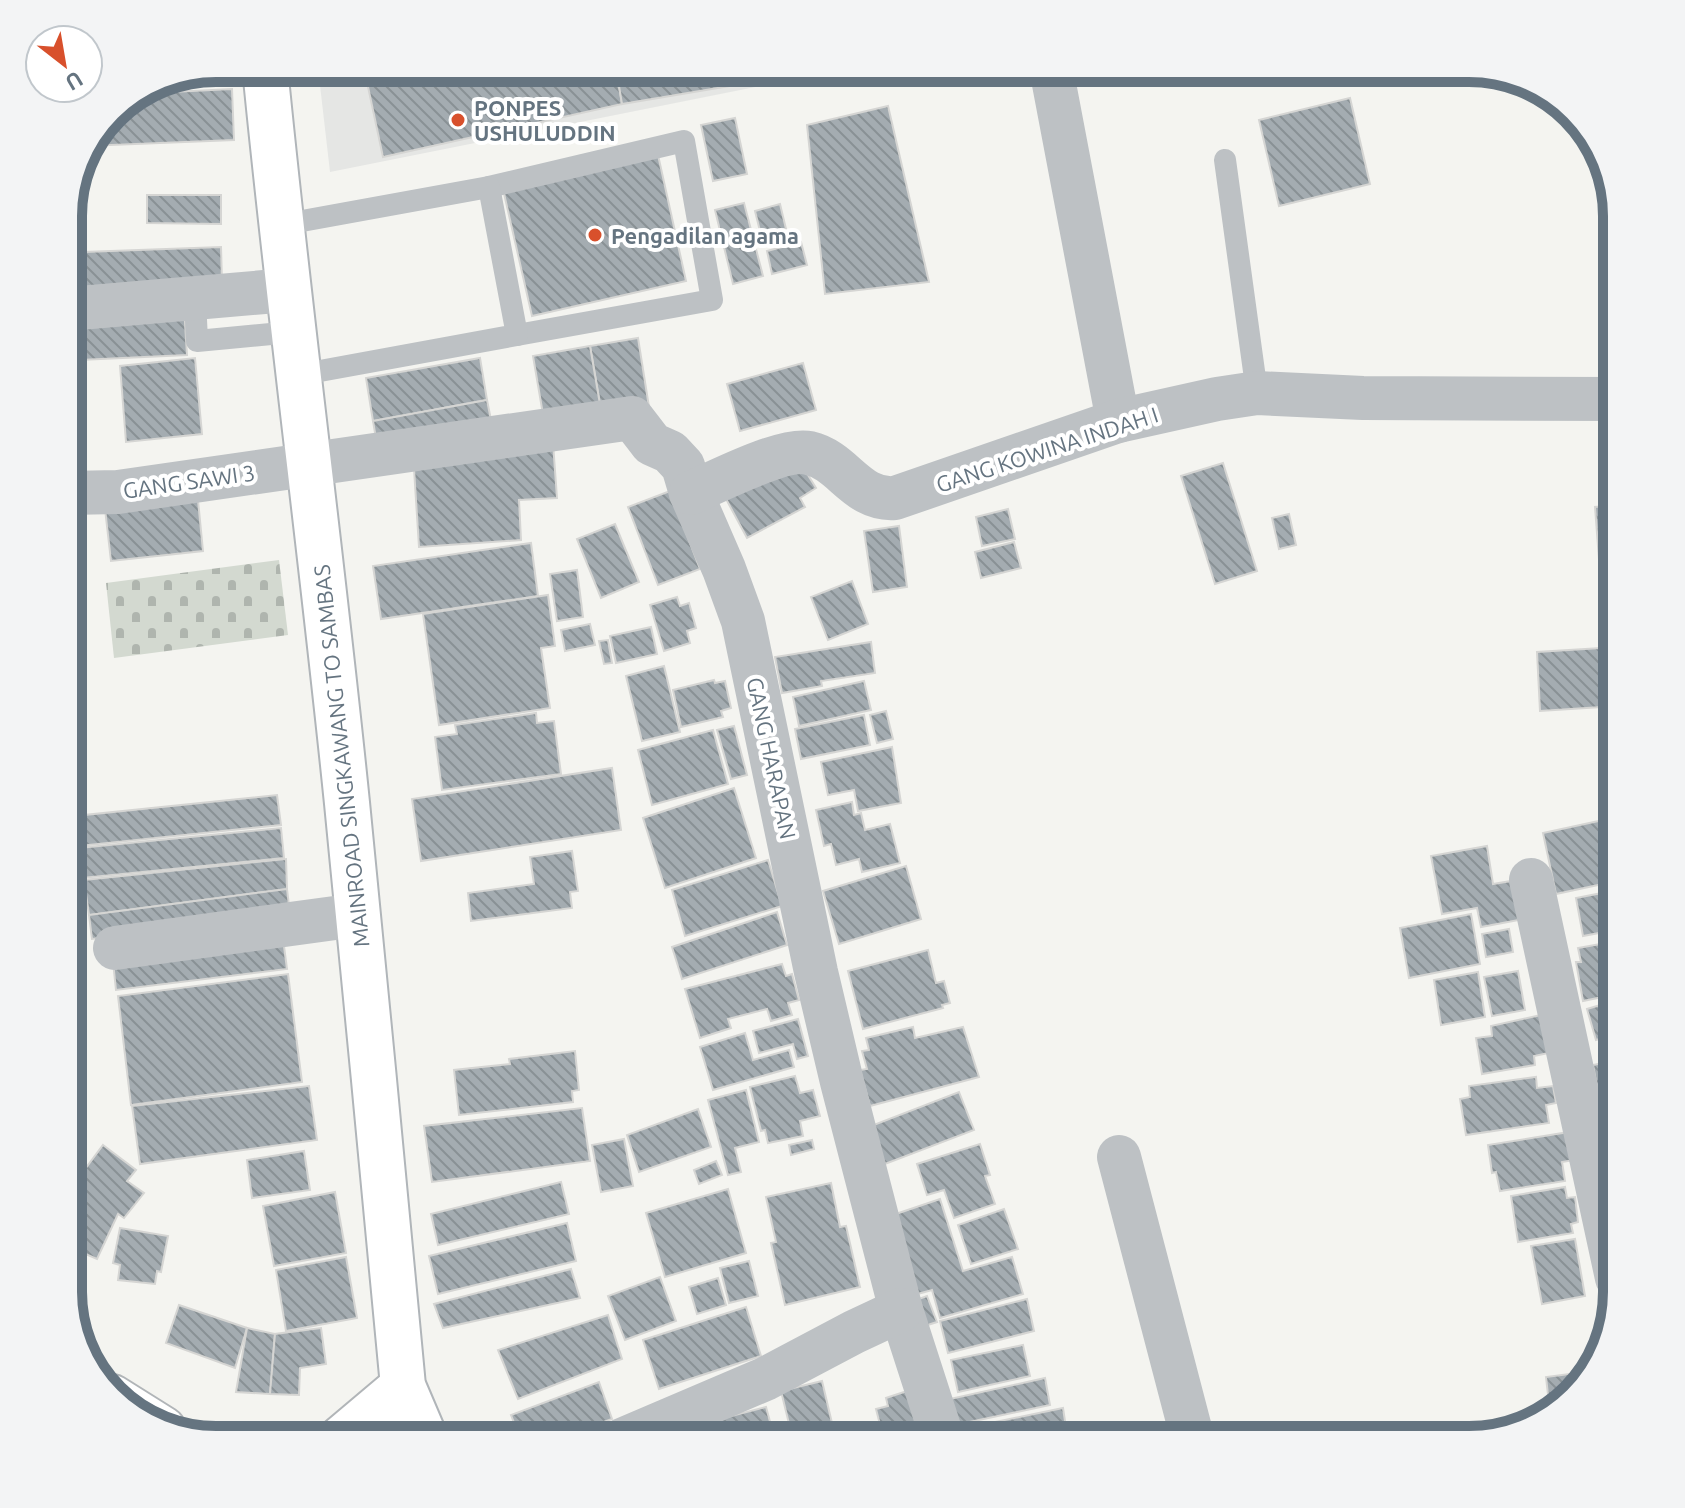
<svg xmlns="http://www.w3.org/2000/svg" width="1685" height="1508" font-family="Ubuntu,sans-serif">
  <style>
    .built { fill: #e5e6e4 }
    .cemetery { fill: url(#cemetery-stones) }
    .building { fill: url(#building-back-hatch); stroke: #d5d5d3; stroke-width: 2 }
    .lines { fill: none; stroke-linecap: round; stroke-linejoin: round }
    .secondary-casing { stroke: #b0b5b9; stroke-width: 48 }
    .primary-casing { stroke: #b1b5b8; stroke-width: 48 }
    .lane { stroke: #bdc1c4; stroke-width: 22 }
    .street { stroke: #bdc1c4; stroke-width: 44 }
    .secondary { stroke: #fff; stroke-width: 44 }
    .primary { stroke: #fff; stroke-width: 44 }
    .poi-dot { fill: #d8502c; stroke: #fff; stroke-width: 3 }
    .labels { text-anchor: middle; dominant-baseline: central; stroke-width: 8; stroke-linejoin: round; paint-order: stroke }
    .poi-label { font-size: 22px; font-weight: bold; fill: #657480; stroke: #fff; text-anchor: start }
    .street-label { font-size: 22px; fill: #657480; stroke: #fff }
    .rim { fill: none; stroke: #657480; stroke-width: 10 }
  </style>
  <defs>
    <pattern id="cemetery-stones" width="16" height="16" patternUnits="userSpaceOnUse" patternTransform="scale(2)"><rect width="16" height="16" fill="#d3d9d0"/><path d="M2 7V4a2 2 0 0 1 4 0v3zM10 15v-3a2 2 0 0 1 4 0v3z" fill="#afb5ae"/></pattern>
    <pattern id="building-back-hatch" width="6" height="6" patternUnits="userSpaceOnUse" patternTransform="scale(2)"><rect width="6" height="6" fill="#a4acb1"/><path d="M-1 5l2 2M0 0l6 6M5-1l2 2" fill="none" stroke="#899195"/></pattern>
  </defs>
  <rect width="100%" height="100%" fill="#f4f4f0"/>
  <polygon class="built" points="318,68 851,68 330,172"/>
  <polygon class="cemetery" points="279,560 288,635 114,658 106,583"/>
  <g class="building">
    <polygon points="216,68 232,68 233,81 173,84"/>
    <polygon points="364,68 424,68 427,83 509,68 616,68 622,104 383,157"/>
    <polygon points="616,68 806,68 807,73 622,104"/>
    <polygon points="232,89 234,140 87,146 118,105 151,93"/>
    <polygon points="1350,98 1370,184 1279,206 1259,120"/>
    <polygon points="888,106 929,282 825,294 807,125"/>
    <polygon points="735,118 747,174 713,181 701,125"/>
    <polygon points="658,155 686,281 532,316 503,189"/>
    <polygon points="147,195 221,195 221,224 147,223"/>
    <polygon points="744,203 763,276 733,284 715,210"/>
    <polygon points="780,204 786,229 761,235 755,211"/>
    <polygon points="801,242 807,265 772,274 767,251"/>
    <polygon points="221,247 222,281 86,287 84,252"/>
    <polygon points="184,307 187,355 80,360 78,312"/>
    <polygon points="638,338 649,407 602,416 590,346"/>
    <polygon points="590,346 602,416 545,426 533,356"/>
    <polygon points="195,358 202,434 126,442 120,366"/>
    <polygon points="480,358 487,400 373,421 366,378"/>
    <polygon points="803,363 816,410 740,431 727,384"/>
    <polygon points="487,400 493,430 378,450 373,421"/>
    <polygon points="553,443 557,498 519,500 521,540 419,547 413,453"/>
    <polygon points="1223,463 1257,571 1215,584 1181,476"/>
    <polygon points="803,467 816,488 800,498 805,507 747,538 725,497"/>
    <polygon points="197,490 203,551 111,561 104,500"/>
    <polygon points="670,491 700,569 658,585 628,507"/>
    <polygon points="1617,505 1617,597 1602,598 1595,507"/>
    <polygon points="1008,509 1015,539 982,546 976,517"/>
    <polygon points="1289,514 1296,545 1279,549 1272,518"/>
    <polygon points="615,524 639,582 601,598 577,539"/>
    <polygon points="899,526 907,587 873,592 864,531"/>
    <polygon points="1014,542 1021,568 981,578 975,552"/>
    <polygon points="531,543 538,596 381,619 373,566"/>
    <polygon points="577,570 583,617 557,621 550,574"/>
    <polygon points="852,581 868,624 828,640 811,597"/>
    <polygon points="548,595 555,646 541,648 550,708 439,725 423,614"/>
    <polygon points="677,597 680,606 689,603 696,628 687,631 690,643 664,651 650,605"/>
    <polygon points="590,624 595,645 565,651 561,630"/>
    <polygon points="651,627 657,654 616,663 610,636"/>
    <polygon points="608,640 612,663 604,664 599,641"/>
    <polygon points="871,642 875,673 821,681 822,686 782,693 775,657"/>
    <polygon points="1617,647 1617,706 1540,711 1537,652"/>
    <polygon points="664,666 680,732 642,741 626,676"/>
    <polygon points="714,680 715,683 725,681 731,708 721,711 723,717 681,727 673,690"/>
    <polygon points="864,681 871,710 799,726 793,697"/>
    <polygon points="886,711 893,739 877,743 870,715"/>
    <polygon points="536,713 537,723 554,721 561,774 442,790 435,737 457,734 455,725"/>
    <polygon points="864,715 870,745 801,759 795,729"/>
    <polygon points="734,726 747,775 731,779 717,730"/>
    <polygon points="713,730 728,784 652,805 638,750"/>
    <polygon points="892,747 901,803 858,811 854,790 828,795 821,762"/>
    <polygon points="612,768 621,830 421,861 412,799"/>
    <polygon points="734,788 756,858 665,888 643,818"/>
    <polygon points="277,795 281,825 79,846 75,816"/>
    <polygon points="852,802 854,815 861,813 865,830 890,824 900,863 862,872 859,859 836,865 831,844 824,846 816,810"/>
    <polygon points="1617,817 1617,881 1556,894 1543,833"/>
    <polygon points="281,828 284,858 82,878 79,848"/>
    <polygon points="1487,846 1493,884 1517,880 1524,919 1481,927 1477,908 1442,914 1431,856"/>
    <polygon points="572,851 578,891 570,892 572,908 471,921 468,893 534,884 530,857"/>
    <polygon points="286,859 287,889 89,915 84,880"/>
    <polygon points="768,860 782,906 685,936 672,890"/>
    <polygon points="906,866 921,919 839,944 823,891"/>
    <polygon points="287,889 290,914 92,939 89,915"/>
    <polygon points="1607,892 1615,930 1583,936 1576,898"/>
    <polygon points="68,912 84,920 71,943 68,941"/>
    <polygon points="777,912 787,945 682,979 672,947"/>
    <polygon points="1471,914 1480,964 1409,978 1400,928"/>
    <polygon points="1509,929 1513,952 1486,957 1482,934"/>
    <polygon points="282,931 287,969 116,990 112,952"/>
    <polygon points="1617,941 1617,994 1583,1001 1576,962 1581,962 1578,948"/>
    <polygon points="928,950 936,983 944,981 950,1003 942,1005 943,1008 863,1029 848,971"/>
    <polygon points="782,964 786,976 792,974 799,1000 788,1003 792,1015 771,1021 767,1009 728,1019 731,1028 700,1038 685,989"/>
    <polygon points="1518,971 1525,1010 1492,1016 1484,977"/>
    <polygon points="1478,972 1485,1017 1441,1025 1434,980"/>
    <polygon points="288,974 302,1082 131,1105 118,996"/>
    <polygon points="1617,1000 1617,1034 1596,1040 1587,1009"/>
    <polygon points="1550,1013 1558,1051 1534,1056 1535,1065 1482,1074 1476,1038 1492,1036 1491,1026"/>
    <polygon points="798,1019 808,1056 797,1059 793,1044 759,1053 753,1031"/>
    <polygon points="913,1027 915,1038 963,1027 979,1077 870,1106 860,1070 867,1069 862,1051 869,1050 866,1038"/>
    <polygon points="745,1033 753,1060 789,1050 794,1067 713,1090 700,1047"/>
    <polygon points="575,1051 579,1090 572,1091 573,1102 459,1115 454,1070 510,1064 509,1059"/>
    <polygon points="1608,1062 1614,1095 1599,1098 1593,1065"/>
    <polygon points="795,1076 800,1093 813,1090 820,1116 800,1121 803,1136 768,1143 765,1130 761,1131 750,1087"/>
    <polygon points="1536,1077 1537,1088 1553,1086 1556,1103 1546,1105 1549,1123 1466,1135 1460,1099 1470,1097 1469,1086"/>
    <polygon points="309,1086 317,1140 140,1164 132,1106"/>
    <polygon points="746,1090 759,1142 735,1148 741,1172 728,1175 708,1100"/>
    <polygon points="959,1092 974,1130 885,1164 871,1126"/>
    <polygon points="582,1108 590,1161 432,1182 424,1126"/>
    <polygon points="698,1109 711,1147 639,1172 627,1135"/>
    <polygon points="1617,1113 1617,1167 1606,1169 1597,1117"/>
    <polygon points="1569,1132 1574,1160 1562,1162 1565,1181 1500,1191 1496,1172 1492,1173 1488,1145"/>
    <polygon points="624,1139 633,1186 601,1192 592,1145"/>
    <polygon points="812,1140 814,1149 791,1155 789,1145"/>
    <polygon points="980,1144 990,1175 985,1176 995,1204 954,1218 944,1190 927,1195 917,1164"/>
    <polygon points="103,1145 136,1170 127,1181 144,1193 124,1218 118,1214 97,1259 69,1247 77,1230 68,1223 68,1192"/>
    <polygon points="304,1151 310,1190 252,1198 247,1160"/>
    <polygon points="716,1161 722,1175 699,1184 694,1170"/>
    <polygon points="561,1182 569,1214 438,1245 431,1214"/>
    <polygon points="831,1183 840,1227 846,1226 860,1287 785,1305 771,1243 776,1242 766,1197"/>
    <polygon points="1565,1187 1567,1198 1575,1197 1578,1222 1571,1224 1573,1233 1518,1242 1511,1196"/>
    <polygon points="728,1189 746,1253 665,1277 646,1213"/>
    <polygon points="335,1192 346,1253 274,1266 263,1206"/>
    <polygon points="940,1199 963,1271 1012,1257 1023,1294 940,1318 932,1290 914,1295 890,1216"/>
    <polygon points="1004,1209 1018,1249 971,1264 958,1225"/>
    <polygon points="567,1223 576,1261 438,1294 429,1256"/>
    <polygon points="120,1228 168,1236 161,1272 157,1271 155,1284 118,1280 120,1265 113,1263"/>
    <polygon points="1575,1239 1585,1296 1542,1304 1531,1246"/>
    <polygon points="346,1257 357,1318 286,1331 276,1270"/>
    <polygon points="749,1261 758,1296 729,1303 720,1268"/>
    <polygon points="571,1269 580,1298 443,1328 434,1304"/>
    <polygon points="660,1277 676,1321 625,1340 608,1296"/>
    <polygon points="718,1278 726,1305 697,1314 689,1287"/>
    <polygon points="927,1296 937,1322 915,1329 905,1304"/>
    <polygon points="1027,1299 1034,1331 948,1353 940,1321"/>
    <polygon points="179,1305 247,1328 235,1368 166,1343"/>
    <polygon points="746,1307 761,1356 659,1389 643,1340"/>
    <polygon points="608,1315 622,1359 518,1399 498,1350"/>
    <polygon points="247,1328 275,1334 270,1394 236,1392"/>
    <polygon points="321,1328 326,1364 300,1368 299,1395 270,1394 275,1334"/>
    <polygon points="1023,1345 1030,1376 958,1392 951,1360"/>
    <polygon points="1585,1372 1574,1396 1550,1412 1546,1377"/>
    <polygon points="1045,1378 1050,1405 955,1425 950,1399"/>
    <polygon points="822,1381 836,1440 793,1440 781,1391"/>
    <polygon points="599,1382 612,1419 553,1440 521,1440 511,1415"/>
    <polygon points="913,1389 934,1440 884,1440 876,1409 888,1406 886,1398"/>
    <polygon points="766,1407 775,1440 692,1440 689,1427"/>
    <polygon points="1063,1408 1067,1434 1048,1440 963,1440 961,1429"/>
  </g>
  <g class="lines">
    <defs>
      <path id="secondary" d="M265,68C289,313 322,557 347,803C367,997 384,1192 403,1386L426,1440"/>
      <g id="primary">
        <polyline points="112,1397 163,1429"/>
        <polyline points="339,1440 403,1386"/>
      </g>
    </defs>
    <use href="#secondary" class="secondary-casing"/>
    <use href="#primary" class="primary-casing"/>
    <g class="lane">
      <polyline points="1225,160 1257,393"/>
      <polyline points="489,187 684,141 712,300 517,335"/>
      <polyline points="280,225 489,187 517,335 298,375"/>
      <polyline points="195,298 197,341 292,332"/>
    </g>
    <g class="street">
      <polyline points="1051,68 1118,421"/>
      <polyline points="68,309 288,290"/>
      <polyline points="68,493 118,492 632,418 652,444 670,452 683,466 691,493 724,569 743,621 816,972 842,1082 901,1310 943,1440"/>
      <path d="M691,493C716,482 784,447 809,453C844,461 856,501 895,498L1118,421L1217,399L1257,393L1363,398L1617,399"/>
      <polyline points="1531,880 1617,1278"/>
      <polyline points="115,948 357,915"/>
      <polyline points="1119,1157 1193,1440"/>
      <polyline points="622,1440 765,1379 854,1332 901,1310"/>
    </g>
    <use href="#secondary" class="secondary"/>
    <use href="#primary" class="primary"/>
  </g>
  <g class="poi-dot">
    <circle cx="458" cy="120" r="8"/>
    <circle cx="595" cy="235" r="8"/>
  </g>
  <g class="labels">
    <g class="poi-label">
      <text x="474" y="107">PONPES<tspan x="474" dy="25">USHULUDDIN</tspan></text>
      <text x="611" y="235">Pengadilan agama</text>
    </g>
    <g class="street-label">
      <text transform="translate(1047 449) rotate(-18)">GANG KOWINA INDAH I</text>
      <text transform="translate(189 481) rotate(-8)">GANG SAWI 3</text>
      <text transform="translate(341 756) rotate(-96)">MAINROAD SINGKAWANG TO SAMBAS</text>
      <text transform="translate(772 758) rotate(78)">GANG HARAPAN</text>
    </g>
  </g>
  <path d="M0 0H1685V1508H0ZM216 82H1469A134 134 0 0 1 1603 216V1292A134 134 0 0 1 1469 1426H216A134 134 0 0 1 82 1292V216A134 134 0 0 1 216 82Z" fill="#f3f4f5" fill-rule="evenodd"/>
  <path class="rim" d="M216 82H1469A134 134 0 0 1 1603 216V1292A134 134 0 0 1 1469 1426H216A134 134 0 0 1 82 1292V216A134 134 0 0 1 216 82Z"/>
  <g transform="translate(64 64) rotate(149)"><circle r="38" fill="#ffffff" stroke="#c1c7cc" stroke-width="2"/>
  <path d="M0-6L14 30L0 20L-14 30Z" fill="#d8502c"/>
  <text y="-12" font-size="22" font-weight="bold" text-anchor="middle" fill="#657480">U</text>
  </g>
</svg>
